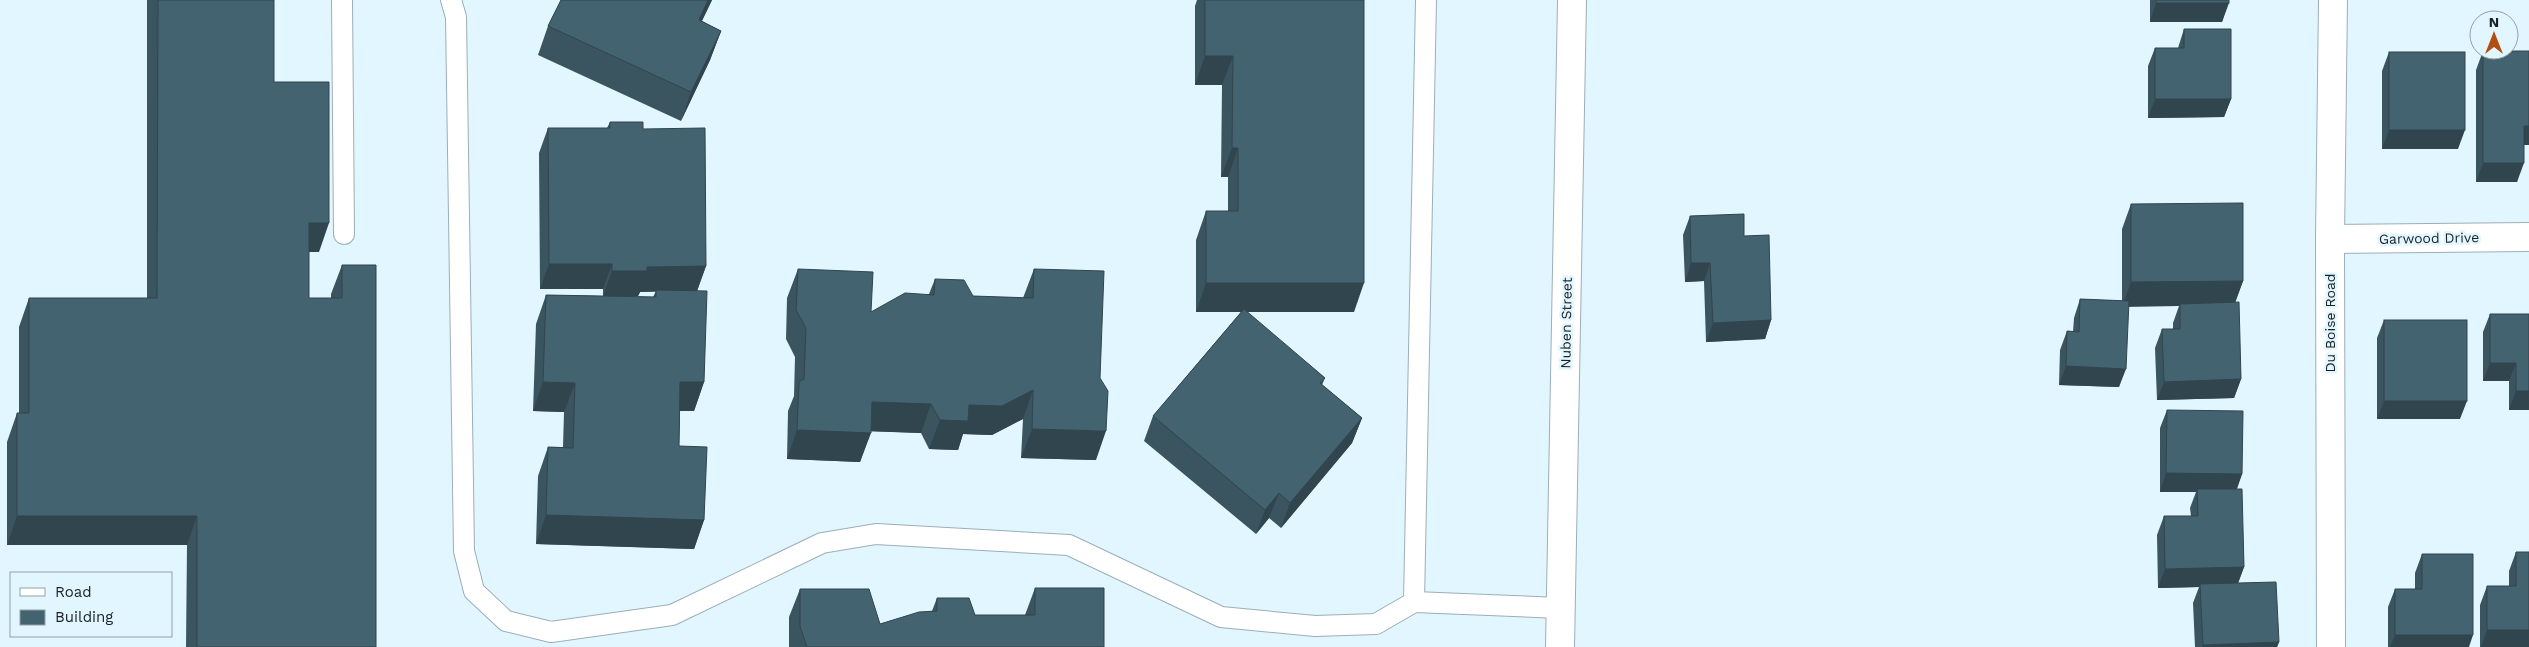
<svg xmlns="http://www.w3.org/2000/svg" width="2529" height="647" font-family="'Work Sans',sans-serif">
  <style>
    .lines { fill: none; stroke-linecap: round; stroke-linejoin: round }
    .service-casing { stroke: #9caeb7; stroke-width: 22 }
    .minor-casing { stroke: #9caeb7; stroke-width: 30 }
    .service { stroke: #fff; stroke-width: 20 }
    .minor { stroke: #fff; stroke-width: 28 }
    .wall { fill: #3a5560; fill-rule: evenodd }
    .shaded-wall { fill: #30454e }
    .building { fill: #446370; stroke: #30454e }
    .labels { text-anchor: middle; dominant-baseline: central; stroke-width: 5; stroke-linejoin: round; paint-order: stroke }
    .street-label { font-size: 14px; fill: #1a2124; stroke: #e2f6ff }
  </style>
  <rect width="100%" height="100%" fill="#e2f6ff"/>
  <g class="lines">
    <defs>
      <g id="service">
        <polyline points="342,0 344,234"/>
        <polyline points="451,0 456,17 464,551 474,591 506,621 551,632 672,615 822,543 876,534 1069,545 1221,617 1315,626 1376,624 1414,602 1426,0"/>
        <polyline points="1414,602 1561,608"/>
      </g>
      <g id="minor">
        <polyline points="2330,239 2529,237"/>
        <polyline points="1560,647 1572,0"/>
        <polyline points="2331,647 2330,239 2333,0"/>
      </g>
    </defs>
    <use href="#service" class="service-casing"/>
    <use href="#minor" class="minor-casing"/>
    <use href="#service" class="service"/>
    <use href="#minor" class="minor"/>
  </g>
  <g class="wall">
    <polygon points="147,0 274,0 274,82 319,252 309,252 309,298 331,298 331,294 342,265 376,647 186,647 187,545 7,545 7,442 17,413 19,413 19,327 29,298 147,298"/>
    <polygon points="561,0 712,0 702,21 721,31 710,60 681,121 538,55 548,26"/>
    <polygon points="1197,0 1364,0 1354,312 1246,312 1325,378 1322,385 1362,418 1352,443 1281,528 1269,518 1256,534 1144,441 1153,416 1241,312 1196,312 1196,240 1206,211 1228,211 1228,177 1221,177 1222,85 1195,85 1195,6"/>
    <polygon points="2150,0 2229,0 2222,22 2150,22"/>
    <polygon points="2184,29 2231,99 2224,117 2148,118 2148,66 2155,48 2178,48"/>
    <polygon points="2483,51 2529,145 2524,145 2517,182 2476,182 2476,70"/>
    <polygon points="2389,52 2458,149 2382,149 2382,71"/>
    <path d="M610,122L643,129L706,266L697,291L704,382L694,411H680L679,446L704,520L694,549L536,544L538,476L548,447H563L564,412L533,411L536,324L546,295L603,296V289H540L539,153L548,128H607ZM656,291L653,297L616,296H638L640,292Z"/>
    <polygon points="2131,204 2243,281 2235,302 2241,379 2234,398 2157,400 2155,348 2162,329 2173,329 2173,323 2179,306 2128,306 2119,387 2059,385 2060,350 2067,331 2073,332 2074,318 2080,299 2122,301 2122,229"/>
    <polygon points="1690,216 1744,236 1771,320 1765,339 1706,342 1704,281 1685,282 1683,235"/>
    <polygon points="798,269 871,312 929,294 935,279 973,296 1023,298 1034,269 1096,460 1021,458 1023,419 992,435 963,434 958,450 929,449 921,433 871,431 860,462 787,459 788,411 794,396 795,357 786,339 787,298"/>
    <polygon points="2490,314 2529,314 2529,410 2509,410 2509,381 2483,381 2483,332"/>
    <polygon points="2384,320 2460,419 2377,419 2377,338"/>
    <polygon points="2167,410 2242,474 2237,489 2244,567 2238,583 2279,642 2277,647 2195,647 2193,603 2199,587 2158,588 2157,535 2164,516 2191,516 2190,508 2196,492 2160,492 2160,428"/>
    <polygon points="2516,552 2529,647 2480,647 2480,605 2487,586 2509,586 2509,571"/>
    <polygon points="2422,554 2469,647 2388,647 2388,607 2395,589 2415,589 2415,573"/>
    <polygon points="1035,588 1104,647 789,647 789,617 800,589 880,624 932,611 937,598 975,615 1025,615"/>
  </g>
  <g class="shaded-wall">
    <polygon points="708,0 712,0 688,49 699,20"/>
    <polygon points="2156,3 2229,3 2222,22 2150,22"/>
    <polygon points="721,31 710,60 681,121 691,92"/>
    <polygon points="1205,56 1233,56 1222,85 1195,85"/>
    <polygon points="2155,99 2231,99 2224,117 2148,118"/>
    <polygon points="2524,126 2529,126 2529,145 2517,145"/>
    <polygon points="2389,130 2465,130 2458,149 2382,149"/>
    <polygon points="1232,148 1238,148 1228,177 1221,177"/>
    <polygon points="2483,163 2524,163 2517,182 2476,182"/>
    <polygon points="309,223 329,223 319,252 298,252"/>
    <polygon points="1691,263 1710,263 1704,281 1685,282"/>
    <polygon points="549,264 612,264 603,289 540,289"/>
    <polygon points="706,266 697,291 640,292 638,296 603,296 612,271 647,267"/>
    <polygon points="2243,281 2234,306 2180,304 2179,306 2122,307 2131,282"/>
    <polygon points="1206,283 1364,283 1354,312 1196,312"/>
    <polygon points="1771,320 1765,339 1706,342 1713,323"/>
    <polygon points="2490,363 2516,363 2509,381 2483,381"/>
    <polygon points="2066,366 2126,369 2119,387 2059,385"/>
    <polygon points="2241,379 2234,398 2157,400 2164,382"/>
    <polygon points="543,382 575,383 564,412 533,411"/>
    <polygon points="680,382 704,382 694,411 670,411"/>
    <polygon points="1033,390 1023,419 992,435 963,434 958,450 929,449 940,420 969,405"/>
    <polygon points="2516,391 2529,391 2529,410 2509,410"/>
    <polygon points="2384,401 2467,401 2460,419 2377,419"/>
    <polygon points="872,402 931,404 921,433 861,431"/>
    <polygon points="1362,418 1352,443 1281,528 1290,503"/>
    <polygon points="1032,429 1106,431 1096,460 1021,458"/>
    <polygon points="797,430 871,433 860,462 787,459"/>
    <polygon points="2166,473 2242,474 2235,493 2197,489 2196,492 2160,492"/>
    <polygon points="1279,493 1269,518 1256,534 1265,510"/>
    <polygon points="546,515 704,520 694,549 536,544"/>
    <polygon points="17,516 197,516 187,545 7,545"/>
    <polygon points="2244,567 2237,586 2200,584 2199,587 2158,588 2165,569"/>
    <polygon points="2487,630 2529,630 2529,647 2481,647"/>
    <polygon points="2395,635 2473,635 2469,647 2390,647"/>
    <polygon points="2279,642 2277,647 2202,647 2203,645"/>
  </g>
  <g class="building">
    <polygon points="158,0 274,0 274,82 329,82 329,223 309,223 309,298 342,298 342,265 376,265 376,647 197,647 197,516 17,516 17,413 29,413 29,298 157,298"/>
    <polygon points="561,0 708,0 699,20 721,31 691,92 548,26"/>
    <polygon points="1205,0 1364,0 1364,283 1206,283 1206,211 1238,211 1238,148 1232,148 1233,56 1205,56"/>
    <rect x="2156" y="0" width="73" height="3"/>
    <polygon points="2184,29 2231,29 2231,99 2155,99 2155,48 2184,48"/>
    <polygon points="2483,51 2529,51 2529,126 2524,126 2524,163 2483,163"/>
    <rect x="2389" y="52" width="76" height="78"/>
    <polygon points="610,122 643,122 643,129 705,128 706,266 647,267 647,271 612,271 612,264 549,264 548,128 610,128"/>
    <polygon points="2243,203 2243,281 2131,282 2131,204"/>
    <polygon points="1744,214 1744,236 1769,235 1771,320 1713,323 1710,263 1691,263 1690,216"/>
    <polygon points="798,269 873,272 871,312 905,293 934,295 935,279 964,280 973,296 1033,298 1034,269 1104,271 1100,378 1108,391 1106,431 1032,429 1033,390 1002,406 969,405 968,421 940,420 931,404 872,402 871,433 797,430 799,382 804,379 806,328 796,310"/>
    <polygon points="656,290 707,291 704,382 680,382 679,446 707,447 704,520 546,515 548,447 573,448 575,383 543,382 546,295 656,297"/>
    <polygon points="2080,299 2129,301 2126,369 2066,366 2067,331 2079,332"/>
    <polygon points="2239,302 2241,379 2164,382 2162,329 2180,329 2180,304"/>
    <polygon points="1244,309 1325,378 1320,383 1362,418 1290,503 1279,493 1265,510 1153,416"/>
    <polygon points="2490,314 2529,314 2529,391 2516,391 2516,363 2490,363"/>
    <rect x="2384" y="320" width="83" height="81"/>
    <polygon points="2167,410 2243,411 2242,474 2166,473"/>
    <polygon points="2197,489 2242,489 2244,567 2165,569 2164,516 2198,516"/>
    <polygon points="2516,552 2529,552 2529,630 2487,630 2487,586 2516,586"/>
    <polygon points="2422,554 2473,554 2473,635 2395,635 2395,589 2422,589"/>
    <polygon points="2276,582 2279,642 2203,645 2200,584"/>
    <polygon points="1035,588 1104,588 1104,647 807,647 800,626 800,589 869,589 880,624 919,612 937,611 937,598 969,598 975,615 1035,615"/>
  </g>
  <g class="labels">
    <g class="street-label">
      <text transform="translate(2429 238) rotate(-1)">Garwood Drive</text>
      <text transform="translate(1566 323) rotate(-89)">Nuben Street</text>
      <text transform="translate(2330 323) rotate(-90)">Du Boise Road</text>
    </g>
  </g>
  <rect x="10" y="572" width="162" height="65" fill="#e2f6ff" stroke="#92a1a7"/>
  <rect x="20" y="588" width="25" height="8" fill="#ffffff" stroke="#92a1a7"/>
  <text x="55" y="597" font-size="15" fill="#1a2124">Road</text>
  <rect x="20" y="610" width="25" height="15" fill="#446370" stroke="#92a1a7"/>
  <text x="55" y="622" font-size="15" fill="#1a2124">Building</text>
  <g transform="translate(2494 35)"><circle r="24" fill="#e2f6ff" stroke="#92a1a7"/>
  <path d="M0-4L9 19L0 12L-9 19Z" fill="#b14f12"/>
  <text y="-8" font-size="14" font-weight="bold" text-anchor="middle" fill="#1a2124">N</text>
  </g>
</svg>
